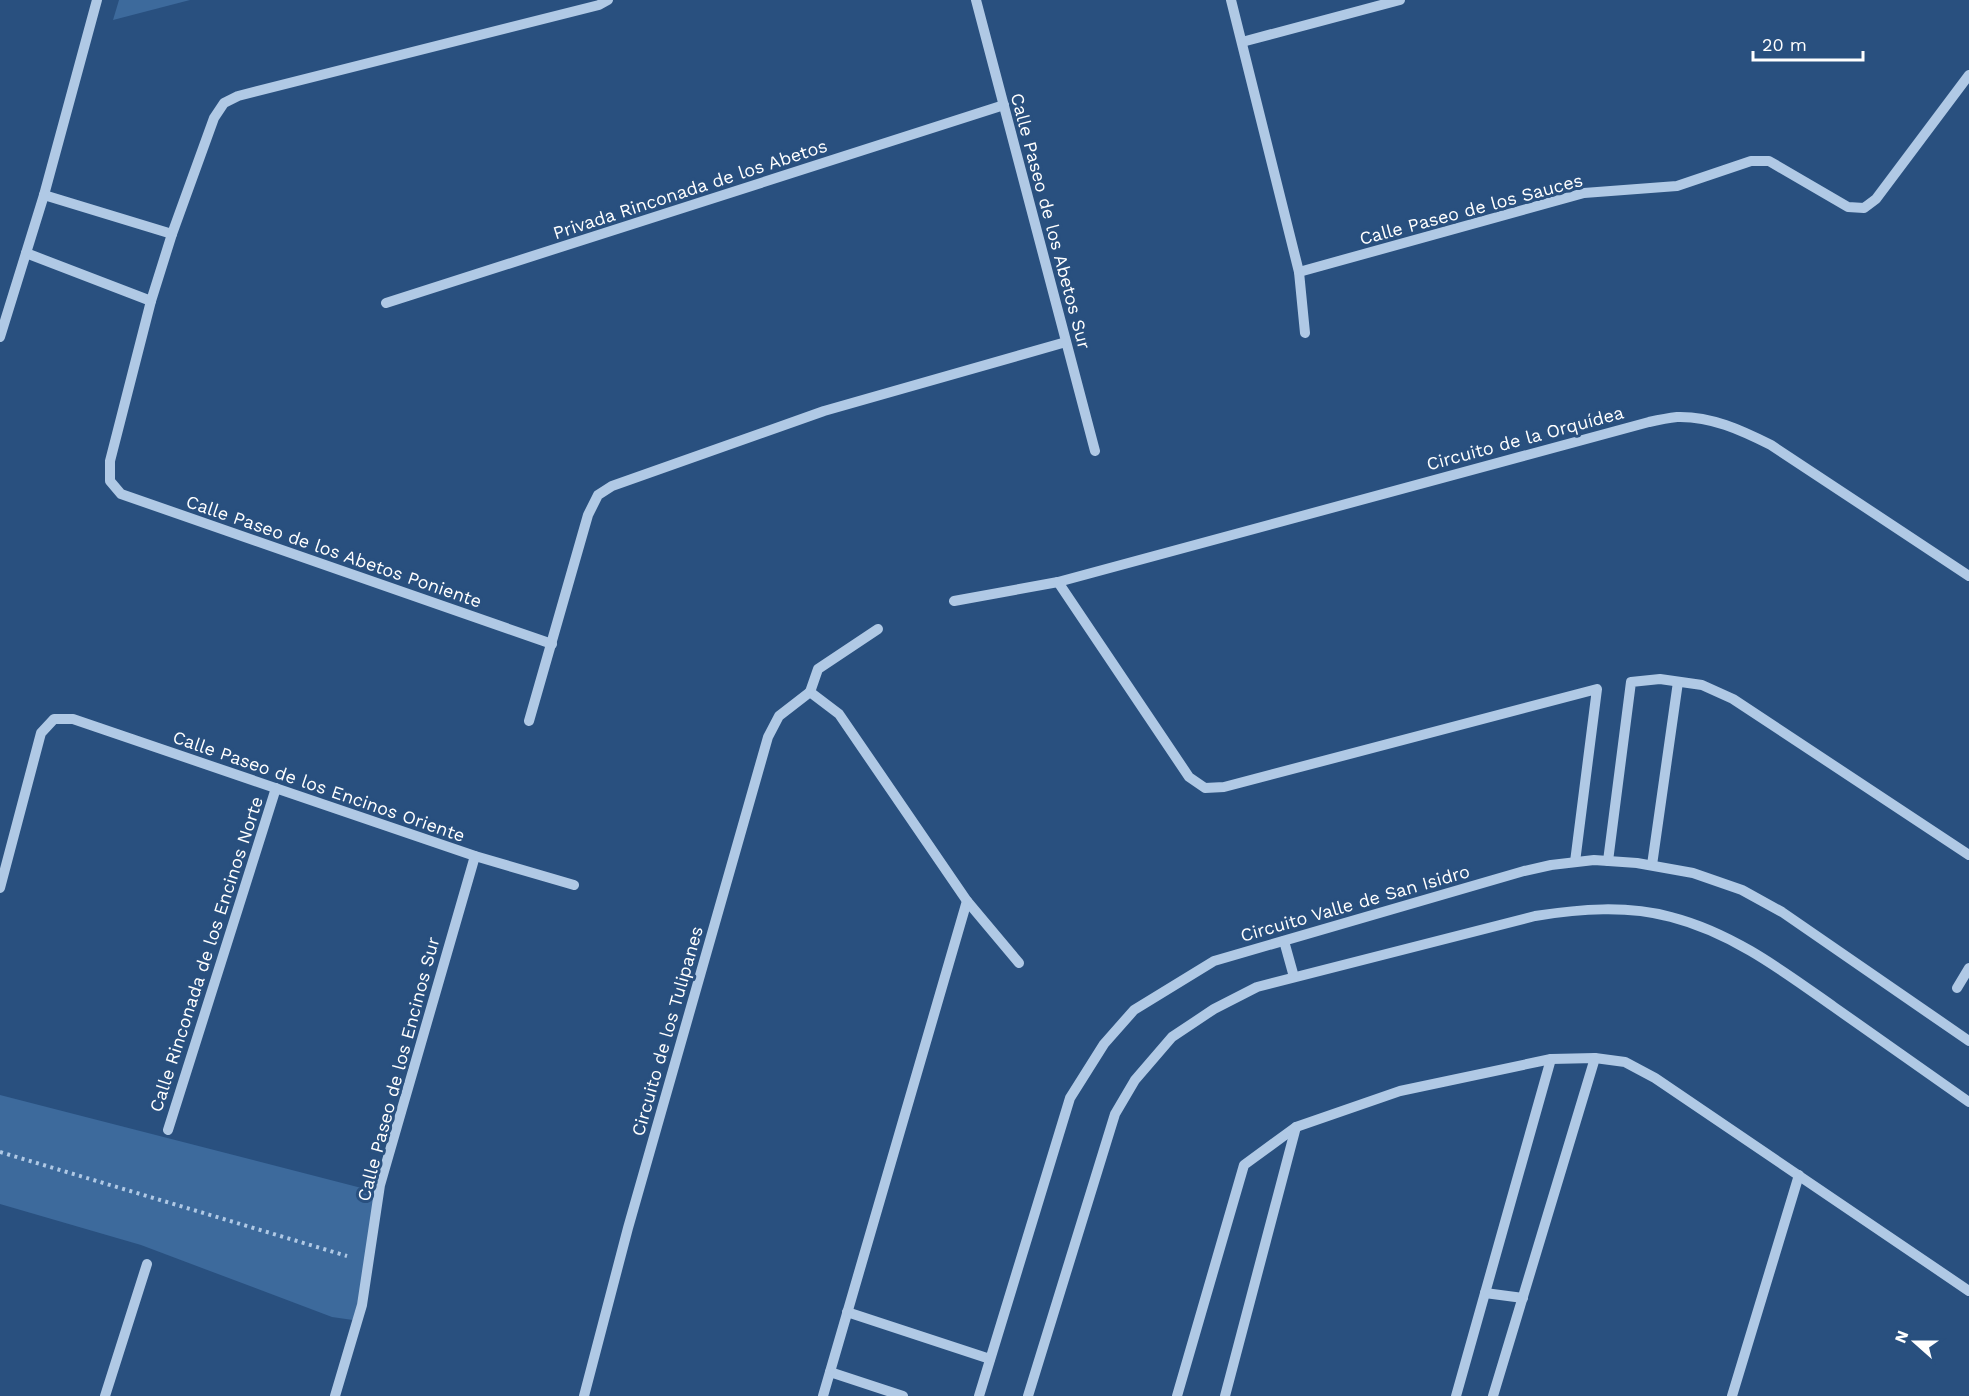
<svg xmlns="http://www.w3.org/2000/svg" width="1969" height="1396" font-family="'Work Sans',sans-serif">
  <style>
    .green { fill: #3d6a9c }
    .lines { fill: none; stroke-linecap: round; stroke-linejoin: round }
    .path { stroke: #b0c9e5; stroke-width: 4; stroke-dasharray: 3 4.5; stroke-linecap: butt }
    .minor { stroke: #b0c9e5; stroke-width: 10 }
    .labels { text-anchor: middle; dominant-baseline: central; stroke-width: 6; stroke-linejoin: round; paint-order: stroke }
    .street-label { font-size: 18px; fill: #fff; stroke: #29507f }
  </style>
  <rect width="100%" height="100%" fill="#29507f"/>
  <g class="green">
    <polygon points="119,0 190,0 113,20"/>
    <polygon points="0,1095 377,1192 360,1321 332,1317 141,1245 0,1204"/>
  </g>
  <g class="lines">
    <polyline class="path" points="0,1152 347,1256"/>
    <g class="minor">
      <polyline points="976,0 1095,451"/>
      <polyline points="1231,0 1299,272 1305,333"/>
      <polyline points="1242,42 1400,0"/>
      <polyline points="44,195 172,234"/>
      <polyline points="26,253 151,301"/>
      <polyline points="1299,272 1584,193 1677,186 1751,161 1769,161 1848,207 1864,208 1876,199 1969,75"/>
      <polyline points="386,303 1004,105"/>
      <polyline points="0,337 44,195 97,0"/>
      <polyline points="954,601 1058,582"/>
      <polyline points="552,644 121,494 110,481 110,461 151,301 172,234 214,118 224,103 238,96 599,5 608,0"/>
      <polyline points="810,692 818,669 878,629"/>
      <polyline points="529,721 588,515 598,495 612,486 824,411 1066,342"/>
      <polyline points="1608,861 1631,682 1660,679 1702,685 1733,699 1969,855"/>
      <path d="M1575,862L1597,689L1224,787L1205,788L1189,777L1058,582L1649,422C1658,420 1668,418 1677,417C1711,416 1741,430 1771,445L1969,576"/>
      <polyline points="1652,865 1678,682"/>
      <polyline points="0,888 41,733 54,719 73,719 475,856 574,885"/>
      <polyline points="1284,941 1294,977"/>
      <polyline points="1957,988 1969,968"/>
      <polyline points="168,1130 276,788"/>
      <polyline points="1485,1293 1523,1298"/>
      <polyline points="847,1312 990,1359"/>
      <polyline points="830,1372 903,1396"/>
      <polyline points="105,1396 147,1264"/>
      <polyline points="335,1396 362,1305 380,1185 475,856"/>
      <polyline points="584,1396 628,1228 768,737 779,716 810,692 839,714 967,901 1019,963"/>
      <polyline points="823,1396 967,901"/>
      <polyline points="979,1396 1070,1098 1104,1044 1134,1010 1214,961 1524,871 1551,865 1594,860 1637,863 1693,873 1742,890 1782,912 1969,1041"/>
      <path d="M1028,1396L1115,1114L1135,1080L1172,1037L1214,1009L1257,987L1535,916C1580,909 1626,905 1671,917C1733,933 1783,971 1834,1007C1879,1039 1924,1070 1969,1102"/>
      <polyline points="1177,1396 1244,1165 1296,1127 1400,1091 1551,1059 1595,1058 1625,1062 1655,1078 1969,1291"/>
      <polyline points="1225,1396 1296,1127"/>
      <polyline points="1456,1396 1551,1059"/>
      <polyline points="1493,1396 1595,1058"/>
      <polyline points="1732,1396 1799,1175"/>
    </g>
  </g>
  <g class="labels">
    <g class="street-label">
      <text transform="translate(690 189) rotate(-18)">Privada Rinconada de los Abetos</text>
      <text transform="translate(1471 209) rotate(-15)">Calle Paseo de los Sauces</text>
      <text transform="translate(1051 221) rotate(75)">Calle Paseo de los Abetos Sur</text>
      <text transform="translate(1525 438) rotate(-15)">Circuito de la Orquídea</text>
      <text transform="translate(334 551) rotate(19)">Calle Paseo de los Abetos Poniente</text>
      <text transform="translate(319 786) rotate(19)">Calle Paseo de los Encinos Oriente</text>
      <text transform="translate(1355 903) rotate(-16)">Circuito Valle de San Isidro</text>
      <text transform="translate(206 954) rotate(-72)">Calle Rinconada de los Encinos Norte</text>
      <text transform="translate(667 1031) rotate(-74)">Circuito de los Tulipanes</text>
      <text transform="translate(398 1069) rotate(-75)">Calle Paseo de los Encinos Sur</text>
    </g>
  </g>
  <g transform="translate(1915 1342) rotate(291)" stroke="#29507f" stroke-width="4.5" paint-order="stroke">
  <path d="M0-4.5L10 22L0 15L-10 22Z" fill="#ffffff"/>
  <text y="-9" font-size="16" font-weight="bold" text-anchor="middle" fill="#ffffff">N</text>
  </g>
  <path d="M1753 51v9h110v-9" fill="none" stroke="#ffffff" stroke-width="3"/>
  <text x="1762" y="51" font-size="18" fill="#ffffff" stroke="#29507f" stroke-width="4.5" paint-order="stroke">20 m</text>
</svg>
